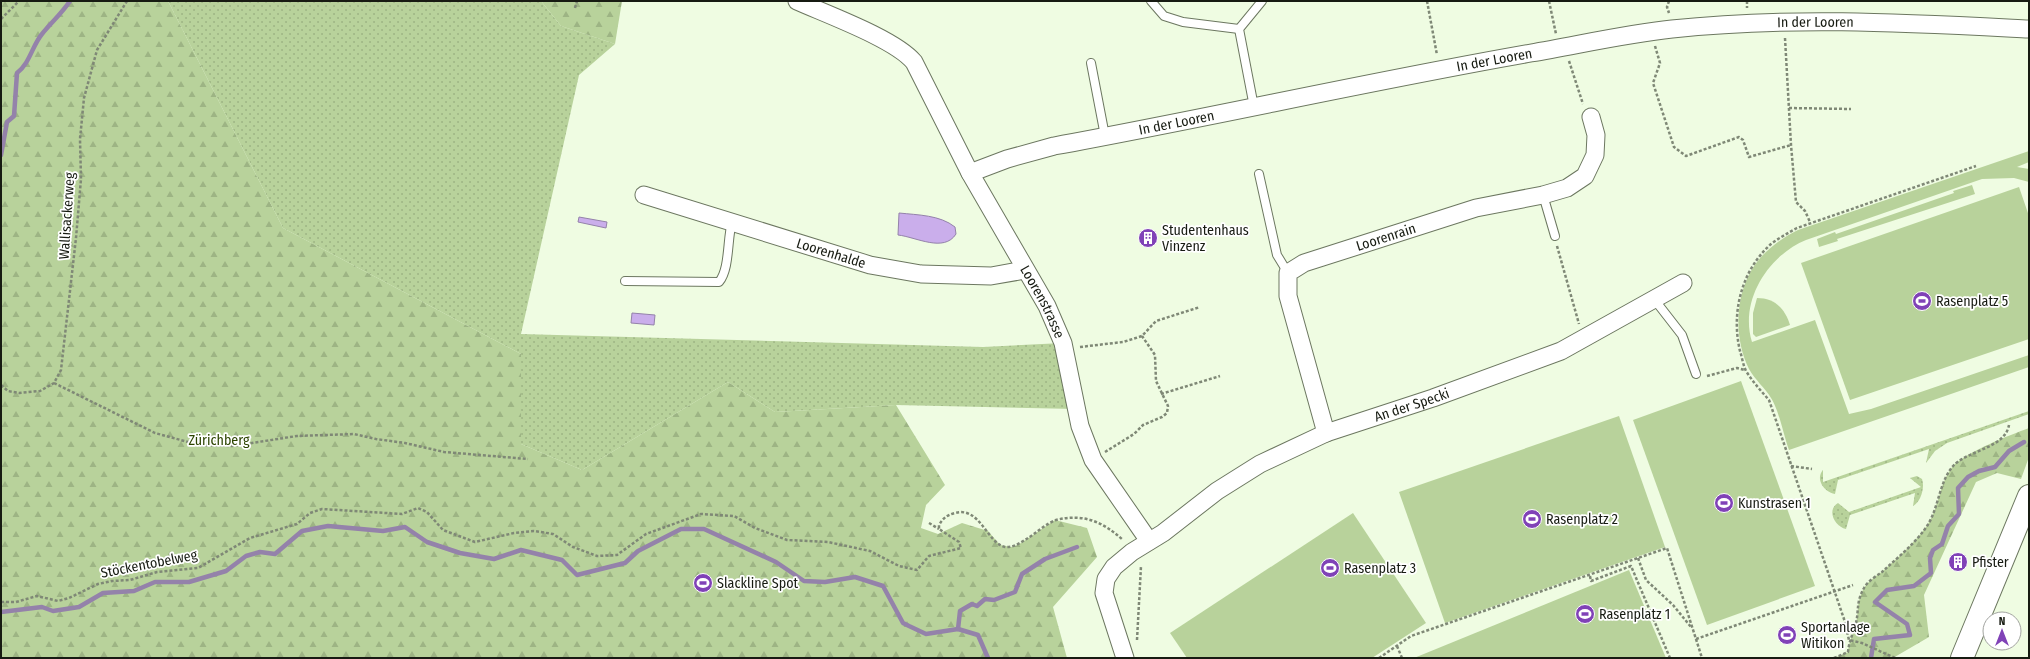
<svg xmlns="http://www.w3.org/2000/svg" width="2030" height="659" font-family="'Fira Sans Condensed',sans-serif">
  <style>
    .grass { fill: url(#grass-dots) }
    .forest { fill: url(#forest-firs) }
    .park { fill: #b8d29b }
    .water { fill: #caaeeb; stroke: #9482aa }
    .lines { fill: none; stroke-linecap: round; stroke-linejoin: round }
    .stream { stroke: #9482aa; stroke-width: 4.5 }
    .lane-casing { stroke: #6c7760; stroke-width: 10 }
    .street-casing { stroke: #6c7760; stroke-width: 19 }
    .secondary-casing { stroke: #6c7760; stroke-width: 24 }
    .path { stroke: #7f8876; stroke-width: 2.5; stroke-dasharray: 3 2; stroke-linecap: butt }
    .lane { stroke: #fff; stroke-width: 8 }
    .street { stroke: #fff; stroke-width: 17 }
    .secondary { stroke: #fff; stroke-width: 22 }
    .labels { text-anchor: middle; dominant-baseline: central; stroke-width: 3.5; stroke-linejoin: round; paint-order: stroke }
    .street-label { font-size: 14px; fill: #171b12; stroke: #fff }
    .poi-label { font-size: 14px; fill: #171b12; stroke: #fff; text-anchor: start }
    .park-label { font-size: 14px; fill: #2c4400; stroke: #fff }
  </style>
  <defs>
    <pattern id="grass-dots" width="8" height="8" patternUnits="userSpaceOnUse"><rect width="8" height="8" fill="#b8d29b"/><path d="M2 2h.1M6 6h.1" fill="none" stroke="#9db484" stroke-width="1.8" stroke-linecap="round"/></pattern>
    <pattern id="forest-firs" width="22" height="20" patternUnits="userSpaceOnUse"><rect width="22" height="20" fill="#b8d29b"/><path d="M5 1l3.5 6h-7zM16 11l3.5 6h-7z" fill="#9db484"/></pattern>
  </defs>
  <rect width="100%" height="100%" fill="#effce2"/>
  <g class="grass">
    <polygon points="168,1 541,1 561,26 615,44 579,75 521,334 983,347 1063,343 1076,409 896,405 775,412 728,382 582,470 521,444 521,354 283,228"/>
    <path d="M2029,411V414L1947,443L1935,451L1926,463L1929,449L1838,480L1835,494C1824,492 1815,479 1823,470V482Z"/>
    <path d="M1917,476L1922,479C1925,487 1921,502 1913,506L1915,493L1850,515L1846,529C1835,527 1826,510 1838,503L1849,512L1921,487L1910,478Z"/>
  </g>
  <g class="forest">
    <polygon points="1,1 168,1 283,228 521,354 521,444 582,470 728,382 775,412 896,405 945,485 926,505 921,528 938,534 962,523 988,531 1000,545 1011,547 1018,545 1055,520 1087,528 1097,557 1053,607 1067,658 1,658"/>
    <polygon points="541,1 622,1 615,44 561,26"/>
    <path d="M2029,428V457L2021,479L1997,473L1976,482L1924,595L1929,637L1893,658H1834L1848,652C1849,641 1853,634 1856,623C1859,611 1856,602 1864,588C1868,581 1878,575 1884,570C1899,557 1914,543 1926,527C1939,509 1939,483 1953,466C1966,452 2010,435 2029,428Z"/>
  </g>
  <g class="park">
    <path d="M2029,151V162L2017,167L2029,169V182L2014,178L1982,179L1806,240C1769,255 1739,300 1752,342L1815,320L1849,414L1871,409L2029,355V367L1789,450C1784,437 1779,410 1771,398C1765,388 1755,380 1749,369C1732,335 1735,286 1761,257C1772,245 1784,237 1798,230Z"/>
    <polygon points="1972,185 1975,194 1837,239 1838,241 1819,247 1817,239 1835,232 1836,234 1954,193 1953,191"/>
    <polygon points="2019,187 2029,216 2029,339 1850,400 1801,263"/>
    <path d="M1757,298C1774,298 1785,308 1790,325L1756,337L1753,334V313Z"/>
    <polygon points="1741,381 1815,586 1707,625 1633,420"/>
    <polygon points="1619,416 1665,547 1445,623 1399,492"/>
    <polygon points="1353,513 1426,623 1372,658 1187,658 1170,633"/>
    <polygon points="1629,570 1666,658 1414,658"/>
  </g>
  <g class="water">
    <path d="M899,213C918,215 940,215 955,227L956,234C944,253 916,237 898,235Z"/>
    <polygon points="579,217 607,222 606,228 578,222"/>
    <polygon points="632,313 655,315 654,325 631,323"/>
  </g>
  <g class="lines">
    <g class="stream">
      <path d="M1,155L7,122L14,116L17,73C30,63 32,46 42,34C51,23 62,13 70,1"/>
      <polyline points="1,612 42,607 53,611 79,607 103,593 134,591 155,582 189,582 226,571 246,556 260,552 275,554 302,531 328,526 383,531 405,527 427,542 460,553 494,559 521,550 562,560 577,575 625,563 638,551 681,529 704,529 776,562 804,581 825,582 855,577 883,586 903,623 909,626 926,634 958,629 978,635 988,658"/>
      <polyline points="958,629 960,611 972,604 977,606 985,599 994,600 1015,592 1022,574 1045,559 1077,547"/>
      <polyline points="1871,658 1874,639 1910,635 1907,624 1875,602 1887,590 1914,586 1931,573 1930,558 1933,550 1942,544 1948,526 1959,514 1958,488 1968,477 1979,471 1995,467 2009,451 2024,442"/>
    </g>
    <defs>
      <g id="lane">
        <polyline points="1151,1 1164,16 1183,22 1239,29"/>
        <polyline points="1091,63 1105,136"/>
        <polyline points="1254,107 1239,29 1262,1"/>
        <polyline points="1259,174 1277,255 1288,273"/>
        <polyline points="1543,195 1555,236"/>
        <path d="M625,281L719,282C730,269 727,239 732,222"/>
        <polyline points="1654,299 1682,335 1696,374"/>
      </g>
      <g id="street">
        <path id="s1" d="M797,1C826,14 895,39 914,62L970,173L1047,306L1063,343L1080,426L1093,460L1149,541"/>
        <path id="s2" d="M970,173L1007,159L1054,146C1213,117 1371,81 1531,53C1578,45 1625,34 1672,29C1791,16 1910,23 2029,29"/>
        <path id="s3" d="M644,195L870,265L921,274L991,276L1025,270"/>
        <path id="s4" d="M1326,433L1288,296V273L1304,263L1476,208L1543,195L1567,188L1585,176L1595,155L1596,135L1591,117"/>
        <path id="s5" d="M1125,658L1104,593L1106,579L1114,567L1132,552L1163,533L1217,491L1260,464L1326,433L1433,398L1561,351L1683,283"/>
      </g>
      <polyline id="secondary" points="1962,658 2029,496"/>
    </defs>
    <use href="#lane" class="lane-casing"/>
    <use href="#street" class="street-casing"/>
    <use href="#secondary" class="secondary-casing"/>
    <g class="path">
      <polyline points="1427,1 1437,55"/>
      <polyline points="1549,1 1556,34"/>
      <polyline points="1669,1 1667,7 1669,13"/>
      <polyline points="1747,1 1747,8"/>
      <polyline points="575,8 577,1"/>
      <polyline points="1,19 19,1"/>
      <polyline points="1785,38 1791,145 1796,202 1805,211 1810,222"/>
      <polyline points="1655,46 1660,63 1653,83 1674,147 1686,156 1739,137 1743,140 1749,157 1791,145"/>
      <polyline points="1569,61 1583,104"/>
      <polyline points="1789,108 1851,109"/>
      <polyline points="1557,246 1579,324"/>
      <polyline points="1080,347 1123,342 1142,336 1156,321 1200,307"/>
      <polyline points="1707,376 1737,368 1745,370"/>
      <polyline points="54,383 155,433 199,445 232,446 297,436 354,434 376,439 405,443 444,452 528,459"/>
      <polyline points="1,385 8,391 19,393 40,391 54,383 61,370 76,238 81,179 80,139 84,98 97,50 127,1"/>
      <polyline points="1161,394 1220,376"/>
      <polyline points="1105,452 1134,434 1143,425 1162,417 1167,413 1168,406 1156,381 1155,355 1142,336"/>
      <polyline points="1791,466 1812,469"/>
      <polyline points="929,523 939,529"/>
      <polyline points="1638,558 1646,580 1673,605 1691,627"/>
      <polyline points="1590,576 1591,581 1631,566 1670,658"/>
      <path d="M1,602H16L37,596L58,601L69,598L98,584L112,581L130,580L157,572L198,568L250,538L297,524L310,513L322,509L402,514L418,508L427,512L443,530L475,542L514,533L534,531L553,534L573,547L597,556L617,555L646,534L701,514L734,516L755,528L787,540L828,542L870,551L899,566L917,570L929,556L961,548L959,542L939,529V525C943,518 947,515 955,513C980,506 987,543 1005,547C1014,548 1021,542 1028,538C1036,533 1047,523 1056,520C1084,513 1103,522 1123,540"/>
      <polyline points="1696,639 1853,585"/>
      <polyline points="1137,640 1141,566"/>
      <polyline points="1397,646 1402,658"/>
      <polyline points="1379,658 1411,636 1667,548 1702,658"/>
      <path d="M1834,658L1848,652C1849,641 1853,634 1856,623C1859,610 1856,602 1864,588C1867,582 1876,576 1882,572C1897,558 1915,544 1927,526C1939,508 1939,481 1954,465C1969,450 2005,448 2009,425"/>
      <path d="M1895,658L1862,643L1849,640L1844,619L1769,400C1761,391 1753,382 1746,371C1743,365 1742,357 1740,351C1731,313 1741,271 1771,244C1779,238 1788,233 1797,228L1976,166"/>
    </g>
    <use href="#lane" class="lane"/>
    <use href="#street" class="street"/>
    <use href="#secondary" class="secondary"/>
  </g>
  <defs>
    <symbol id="building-disc" viewBox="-11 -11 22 22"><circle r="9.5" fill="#8042b7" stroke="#fff"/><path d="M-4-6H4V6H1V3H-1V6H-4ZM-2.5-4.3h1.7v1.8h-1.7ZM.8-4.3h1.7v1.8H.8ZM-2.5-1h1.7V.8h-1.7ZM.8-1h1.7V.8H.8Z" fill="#fff"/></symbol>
    <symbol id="stadium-disc" viewBox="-11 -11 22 22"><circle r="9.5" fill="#8042b7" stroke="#fff"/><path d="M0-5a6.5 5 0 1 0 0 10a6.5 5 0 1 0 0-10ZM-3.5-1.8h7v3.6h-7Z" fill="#fff"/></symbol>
  </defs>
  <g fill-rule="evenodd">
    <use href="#building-disc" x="1137" y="227" width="22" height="22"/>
    <use href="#stadium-disc" x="1911" y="290" width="22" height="22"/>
    <use href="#stadium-disc" x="1713" y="492" width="22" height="22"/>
    <use href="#stadium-disc" x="1521" y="508" width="22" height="22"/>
    <use href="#building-disc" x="1947" y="551" width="22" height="22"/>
    <use href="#stadium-disc" x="1319" y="557" width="22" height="22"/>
    <use href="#stadium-disc" x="692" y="572" width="22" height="22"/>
    <use href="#stadium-disc" x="1574" y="603" width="22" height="22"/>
    <use href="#stadium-disc" x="1776" y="624" width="22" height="22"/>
  </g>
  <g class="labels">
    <g class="street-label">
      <text stroke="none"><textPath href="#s2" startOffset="861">In der Looren</textPath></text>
      <text stroke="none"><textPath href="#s2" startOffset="537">In der Looren</textPath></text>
      <text stroke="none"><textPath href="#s2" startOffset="213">In der Looren</textPath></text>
      <text transform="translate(67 216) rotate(-86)">Wallisackerweg</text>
      <text stroke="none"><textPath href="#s4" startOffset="270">Loorenrain</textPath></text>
      <text stroke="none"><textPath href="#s3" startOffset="196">Loorenhalde</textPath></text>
      <text stroke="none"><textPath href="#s1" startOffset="405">Loorenstrasse</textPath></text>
      <text stroke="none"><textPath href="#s5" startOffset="439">An der Specki</textPath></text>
      <text transform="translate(149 564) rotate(-11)">Stöckentobelweg</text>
    </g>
    <g class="poi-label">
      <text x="1162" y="230">Studentenhaus<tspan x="1162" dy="16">Vinzenz</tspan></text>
      <text x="1936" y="301">Rasenplatz 5</text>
      <text x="1738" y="503">Kunstrasen 1</text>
      <text x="1546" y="519">Rasenplatz 2</text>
      <text x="1972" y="562">Pfister</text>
      <text x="1344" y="568">Rasenplatz 3</text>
      <text x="717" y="583">Slackline Spot</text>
      <text x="1599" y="614">Rasenplatz 1</text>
      <text x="1801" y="627">Sportanlage<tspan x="1801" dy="16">Witikon</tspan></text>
    </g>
    <g class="park-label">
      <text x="219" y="440">Zürichberg</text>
    </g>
  </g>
  <rect width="2030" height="659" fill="none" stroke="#171b12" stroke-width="4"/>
  <g transform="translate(2002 631)"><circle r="19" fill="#ffffff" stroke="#a2a4a0"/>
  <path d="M0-3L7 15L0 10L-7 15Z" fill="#8042b7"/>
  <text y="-6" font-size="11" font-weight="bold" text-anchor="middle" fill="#171b12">N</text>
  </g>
</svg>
